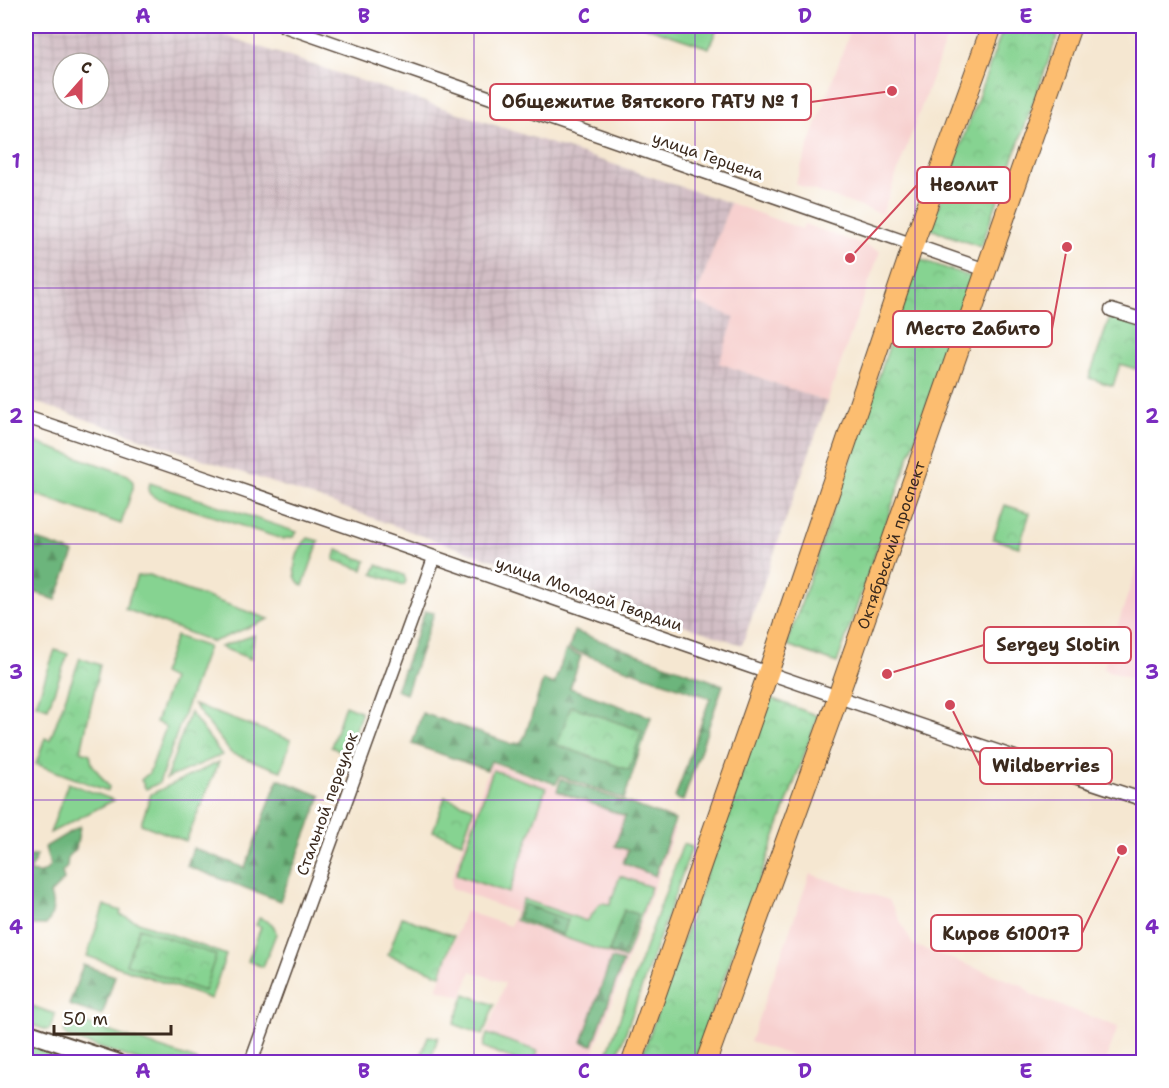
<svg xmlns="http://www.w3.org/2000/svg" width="1169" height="1088" font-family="'Shantell Sans',sans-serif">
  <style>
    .built { fill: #f7d0cf }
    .industrial { fill: url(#industrial-grid); fill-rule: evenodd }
    .grass { fill: #86d391; stroke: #607e58; stroke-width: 1.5 }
    .forest { fill: url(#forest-firs); stroke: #54704c; stroke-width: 1.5 }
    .park { fill: url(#park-crowns); stroke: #607e58; stroke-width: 1.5 }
    .garden { fill: url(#garden-dots); stroke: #607e58; stroke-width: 1.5 }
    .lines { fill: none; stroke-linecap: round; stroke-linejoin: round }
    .minor-casing { stroke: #574639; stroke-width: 15 }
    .tertiary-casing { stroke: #574639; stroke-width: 20 }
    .primary-casing { stroke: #574639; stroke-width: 22 }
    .minor { stroke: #fff; stroke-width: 12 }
    .tertiary { stroke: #fff; stroke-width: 16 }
    .primary { stroke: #fcbd6f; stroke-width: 20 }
    .grid { fill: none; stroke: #7b2cbf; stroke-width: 1.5; stroke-opacity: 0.55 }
    .labels { text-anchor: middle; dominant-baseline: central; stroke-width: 6; stroke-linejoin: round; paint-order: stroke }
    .street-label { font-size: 16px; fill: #3b2a1e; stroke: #fff }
    .leader { fill: none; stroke: #d1495b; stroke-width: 2 }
    .callout-dot { fill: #d1495b; stroke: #fff; stroke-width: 2 }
    .callout { fill: #fff; stroke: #d1495b; stroke-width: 2 }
    .callout-label { font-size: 18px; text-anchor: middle; font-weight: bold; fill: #3b2a1e }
    .neatline { fill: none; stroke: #7b2cbf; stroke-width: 2 }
    .grid-label { font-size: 20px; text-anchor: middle; font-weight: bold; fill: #7b2cbf }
  </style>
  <defs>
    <pattern id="industrial-grid" width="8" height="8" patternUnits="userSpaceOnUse" patternTransform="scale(1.5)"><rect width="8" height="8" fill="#d2bec5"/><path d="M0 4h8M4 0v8" fill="none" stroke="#b5a3a9"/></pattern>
    <pattern id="forest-firs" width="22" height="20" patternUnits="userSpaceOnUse" patternTransform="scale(1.5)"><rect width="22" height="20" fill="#6cb57b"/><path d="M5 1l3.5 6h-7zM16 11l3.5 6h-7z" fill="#5a9364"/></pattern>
    <pattern id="park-crowns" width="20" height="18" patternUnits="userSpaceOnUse" patternTransform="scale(1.5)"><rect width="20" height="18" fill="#86d391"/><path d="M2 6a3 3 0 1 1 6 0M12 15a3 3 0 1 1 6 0" fill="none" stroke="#75b57d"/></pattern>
    <pattern id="garden-dots" width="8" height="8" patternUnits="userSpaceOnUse" patternTransform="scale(1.5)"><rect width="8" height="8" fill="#86d391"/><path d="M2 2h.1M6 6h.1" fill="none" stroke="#75b57d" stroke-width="1.8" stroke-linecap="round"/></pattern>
  </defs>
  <rect width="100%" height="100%" fill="#fff"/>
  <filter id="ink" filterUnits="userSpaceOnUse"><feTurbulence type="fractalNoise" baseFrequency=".0167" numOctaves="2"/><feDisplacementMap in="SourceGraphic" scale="12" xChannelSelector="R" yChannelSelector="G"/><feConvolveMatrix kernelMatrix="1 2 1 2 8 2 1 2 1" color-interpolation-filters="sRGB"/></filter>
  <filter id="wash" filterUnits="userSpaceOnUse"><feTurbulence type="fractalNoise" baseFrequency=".008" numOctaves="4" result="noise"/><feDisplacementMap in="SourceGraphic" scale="24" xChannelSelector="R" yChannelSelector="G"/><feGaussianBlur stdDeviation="1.35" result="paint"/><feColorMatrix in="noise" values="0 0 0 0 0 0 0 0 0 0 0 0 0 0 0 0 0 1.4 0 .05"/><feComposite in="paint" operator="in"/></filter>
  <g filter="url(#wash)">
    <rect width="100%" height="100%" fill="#f5e7d1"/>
    <g class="built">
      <polygon points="852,26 951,26 882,214 795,184"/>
      <polygon points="730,203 802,229 804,224 880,251 827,402 719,363 694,302"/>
      <polygon points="1139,561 1144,562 1143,683 1103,669"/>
      <polygon points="491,763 675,829 590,1062 507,1062 504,1057 481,1049 505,983 471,971 462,997 437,989 465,911 510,926 515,912 451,888 452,877"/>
      <polygon points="810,874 889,900 913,945 1022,985 1032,995 1118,1027 1105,1062 844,1062 836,1060 833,1062 811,1062 750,1042"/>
    </g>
    <path class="industrial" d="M26,26H196L730,203L694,302L735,317L719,363L827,402L742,645L431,539L323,500L26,399ZM63,63H99V99H63Z"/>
    <g class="grass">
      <polygon points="643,26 718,26 709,48"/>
      <polygon points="26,439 128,475 133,482 133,488 121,524 26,491"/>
      <polygon points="150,483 297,532 293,537 282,539 156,498 150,494 148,490"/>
      <path d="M308,538L319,541L303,586C287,577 297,547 308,538Z"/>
      <polygon points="150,575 175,586 269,619 213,642 125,609 137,576"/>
      <polygon points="176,636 208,647 159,783 146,789 141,780 149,773 166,727 156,722 172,679 162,674"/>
      <polygon points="55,650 68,654 48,708 36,704"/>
      <polygon points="194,705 291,740 281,771 231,753"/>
      <polygon points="345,705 360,711 361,714 347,750 342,751 331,747"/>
      <polygon points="219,762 186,841 141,824 151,794"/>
      <polygon points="493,770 546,788 509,893 456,875"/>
      <polygon points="68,783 114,800 50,833"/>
      <polygon points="683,844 692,847 615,1062 604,1062"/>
      <path d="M620,876L651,887L625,959L515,920L523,899L586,921C594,916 594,908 601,903L610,904Z"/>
      <polygon points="104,905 121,911 120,915 226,955 211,999 87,956"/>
      <path d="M259,918C268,921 275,923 276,934L263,967L248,961L261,927L256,925Z"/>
      <polygon points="465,994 494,1005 483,1035 454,1024"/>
      <polygon points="26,1004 55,1014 50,1029 47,1030 26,1023"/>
      <polygon points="69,1018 197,1060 198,1062 143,1062 67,1037 64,1032"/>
      <polygon points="487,1034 538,1051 534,1062 518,1062 518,1061 483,1047"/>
      <polygon points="428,1036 438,1037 430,1062 419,1062"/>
      <polygon points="26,1040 58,1051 54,1062 26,1062"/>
    </g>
    <g class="forest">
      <polygon points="26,536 74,553 56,600 26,589"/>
      <polygon points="425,611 434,613 406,694 396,690"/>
      <polygon points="574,631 723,685 683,801 675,798 710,698 569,649"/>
      <polygon points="566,650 581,656 570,688 651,717 624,799 560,776 556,784 491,761 487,770 412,744 422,713 512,744 521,742 525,736 543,680 554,684"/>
      <polygon points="278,779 321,796 280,901 187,866 193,848 245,868"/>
      <polygon points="561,779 675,820 655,876 623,863 628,850 615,846 625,816 557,791"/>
      <path d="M80,826L76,849L68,856L67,867L62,872L64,880L50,894C54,906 54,915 46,925H30L26,923V860L31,856L37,855L30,872C40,874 45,874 50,865L45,847Z"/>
      <polygon points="524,904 568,920 563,935 518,918"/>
      <polygon points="624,910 638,914 623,956 609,952"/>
      <polygon points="611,959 623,962 593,1045 582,1042"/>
      <polygon points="83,965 115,976 102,1016 69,1005"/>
    </g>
    <g class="park">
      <polygon points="1004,26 1061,26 981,247 930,229"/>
      <polygon points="919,259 972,277 837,663 787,645"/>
      <polygon points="1111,314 1143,325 1143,347 1136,369 1120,364 1113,386 1089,378"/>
      <polygon points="1005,505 1030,513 1019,547 993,539"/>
      <polygon points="80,658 100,665 81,751 90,754 92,764 109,787 108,791 36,764 45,738 50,740"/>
      <polygon points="768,697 818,716 694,1062 640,1062"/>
      <polygon points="571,706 642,731 629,770 557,745"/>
      <polygon points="190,712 222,755 166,779"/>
      <polygon points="445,797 474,808 462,842 433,831"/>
      <polygon points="402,917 454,936 441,975 388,955"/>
      <polygon points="139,928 216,955 204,991 126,964"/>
    </g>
    <g class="garden">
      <polygon points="337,550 366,561 363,570 334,560"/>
      <polygon points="377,565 404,575 406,581 404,585 373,574"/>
      <polygon points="254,635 251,659 220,647"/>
    </g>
  </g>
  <g filter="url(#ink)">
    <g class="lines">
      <defs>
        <g id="minor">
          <polyline points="284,26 986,270"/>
          <polyline points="1111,310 1144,320"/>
          <path d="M26,417C399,542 769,677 1144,800"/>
          <polyline points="251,1062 434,558"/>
        </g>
        <polyline id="tertiary" points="26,1032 116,1062"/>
        <g id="primary">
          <polyline points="632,1062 768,673 913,245 992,26"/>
          <path id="s1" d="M706,1062L833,711L1071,26"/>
        </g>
      </defs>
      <use href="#minor" class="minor-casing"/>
      <use href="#tertiary" class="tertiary-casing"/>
      <use href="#primary" class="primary-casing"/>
      <use href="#minor" class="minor"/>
      <use href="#tertiary" class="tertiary"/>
      <use href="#primary" class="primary"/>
    </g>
  </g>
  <path class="grid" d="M254,26V1062M474,26V1062M695,26V1062M915,26V1062M26,288H1144M26,544H1144M26,800H1144"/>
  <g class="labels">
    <g class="street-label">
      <text transform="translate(708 156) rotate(19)">улица Герцена</text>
      <text stroke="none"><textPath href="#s1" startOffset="549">Октябрьский проспект</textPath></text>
      <text transform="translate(589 594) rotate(19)">улица Молодой Гвардии</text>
      <text transform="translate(327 804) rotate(-70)">Стальной переулок</text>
    </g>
  </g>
  <path class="leader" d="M892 91L811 102M850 258L917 185M1067 247L1052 329M887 674L984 645M950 705L980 766M1122 850L1082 933"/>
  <g class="callout-dot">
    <circle cx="892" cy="91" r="6"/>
    <circle cx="850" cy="258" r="6"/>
    <circle cx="1067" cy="247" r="6"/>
    <circle cx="887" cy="674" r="6"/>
    <circle cx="950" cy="705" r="6"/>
    <circle cx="1122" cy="850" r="6"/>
  </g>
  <g class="callout">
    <rect x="490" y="84" width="321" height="36" rx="6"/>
    <rect x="917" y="167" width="93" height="36" rx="6"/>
    <rect x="893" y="311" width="159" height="36" rx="6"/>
    <rect x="984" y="627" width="147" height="36" rx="6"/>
    <rect x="980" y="748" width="132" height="36" rx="6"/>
    <rect x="931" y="915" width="151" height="36" rx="6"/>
  </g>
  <g class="callout-label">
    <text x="650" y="108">Общежитие Вятского ГАТУ № 1</text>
    <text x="964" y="191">Неолит</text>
    <text x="973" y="335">Место Zабито</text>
    <text x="1058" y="651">Sergey Slotin</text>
    <text x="1046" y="772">Wildberries</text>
    <text x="1006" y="940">Киров 610017</text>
  </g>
  <rect width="1169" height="1088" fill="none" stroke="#fff" stroke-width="66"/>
  <g transform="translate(81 81) rotate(21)"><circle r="28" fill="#ffffff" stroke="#b1aaa5" stroke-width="1.5"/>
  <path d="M0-4.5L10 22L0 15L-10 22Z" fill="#d1495b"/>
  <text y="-9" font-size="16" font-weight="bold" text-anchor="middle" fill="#3b2a1e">С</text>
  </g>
  <path d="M54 1025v9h117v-9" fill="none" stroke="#3b2a1e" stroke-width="3"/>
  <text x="63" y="1025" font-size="18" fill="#3b2a1e" stroke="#ffffff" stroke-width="4.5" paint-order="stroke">50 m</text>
  <rect x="33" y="33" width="1103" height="1022" class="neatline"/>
  <g class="grid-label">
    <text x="143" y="23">A</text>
    <text x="364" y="23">B</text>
    <text x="584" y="23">C</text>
    <text x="805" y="23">D</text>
    <text x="1026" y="23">E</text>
    <text x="16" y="168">1</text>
    <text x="1152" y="168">1</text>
    <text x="16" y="423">2</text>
    <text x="1152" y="423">2</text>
    <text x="16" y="679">3</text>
    <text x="1152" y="679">3</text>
    <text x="16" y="934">4</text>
    <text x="1152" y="934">4</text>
    <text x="143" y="1078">A</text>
    <text x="364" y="1078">B</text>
    <text x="584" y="1078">C</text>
    <text x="805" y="1078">D</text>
    <text x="1026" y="1078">E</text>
  </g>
</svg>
